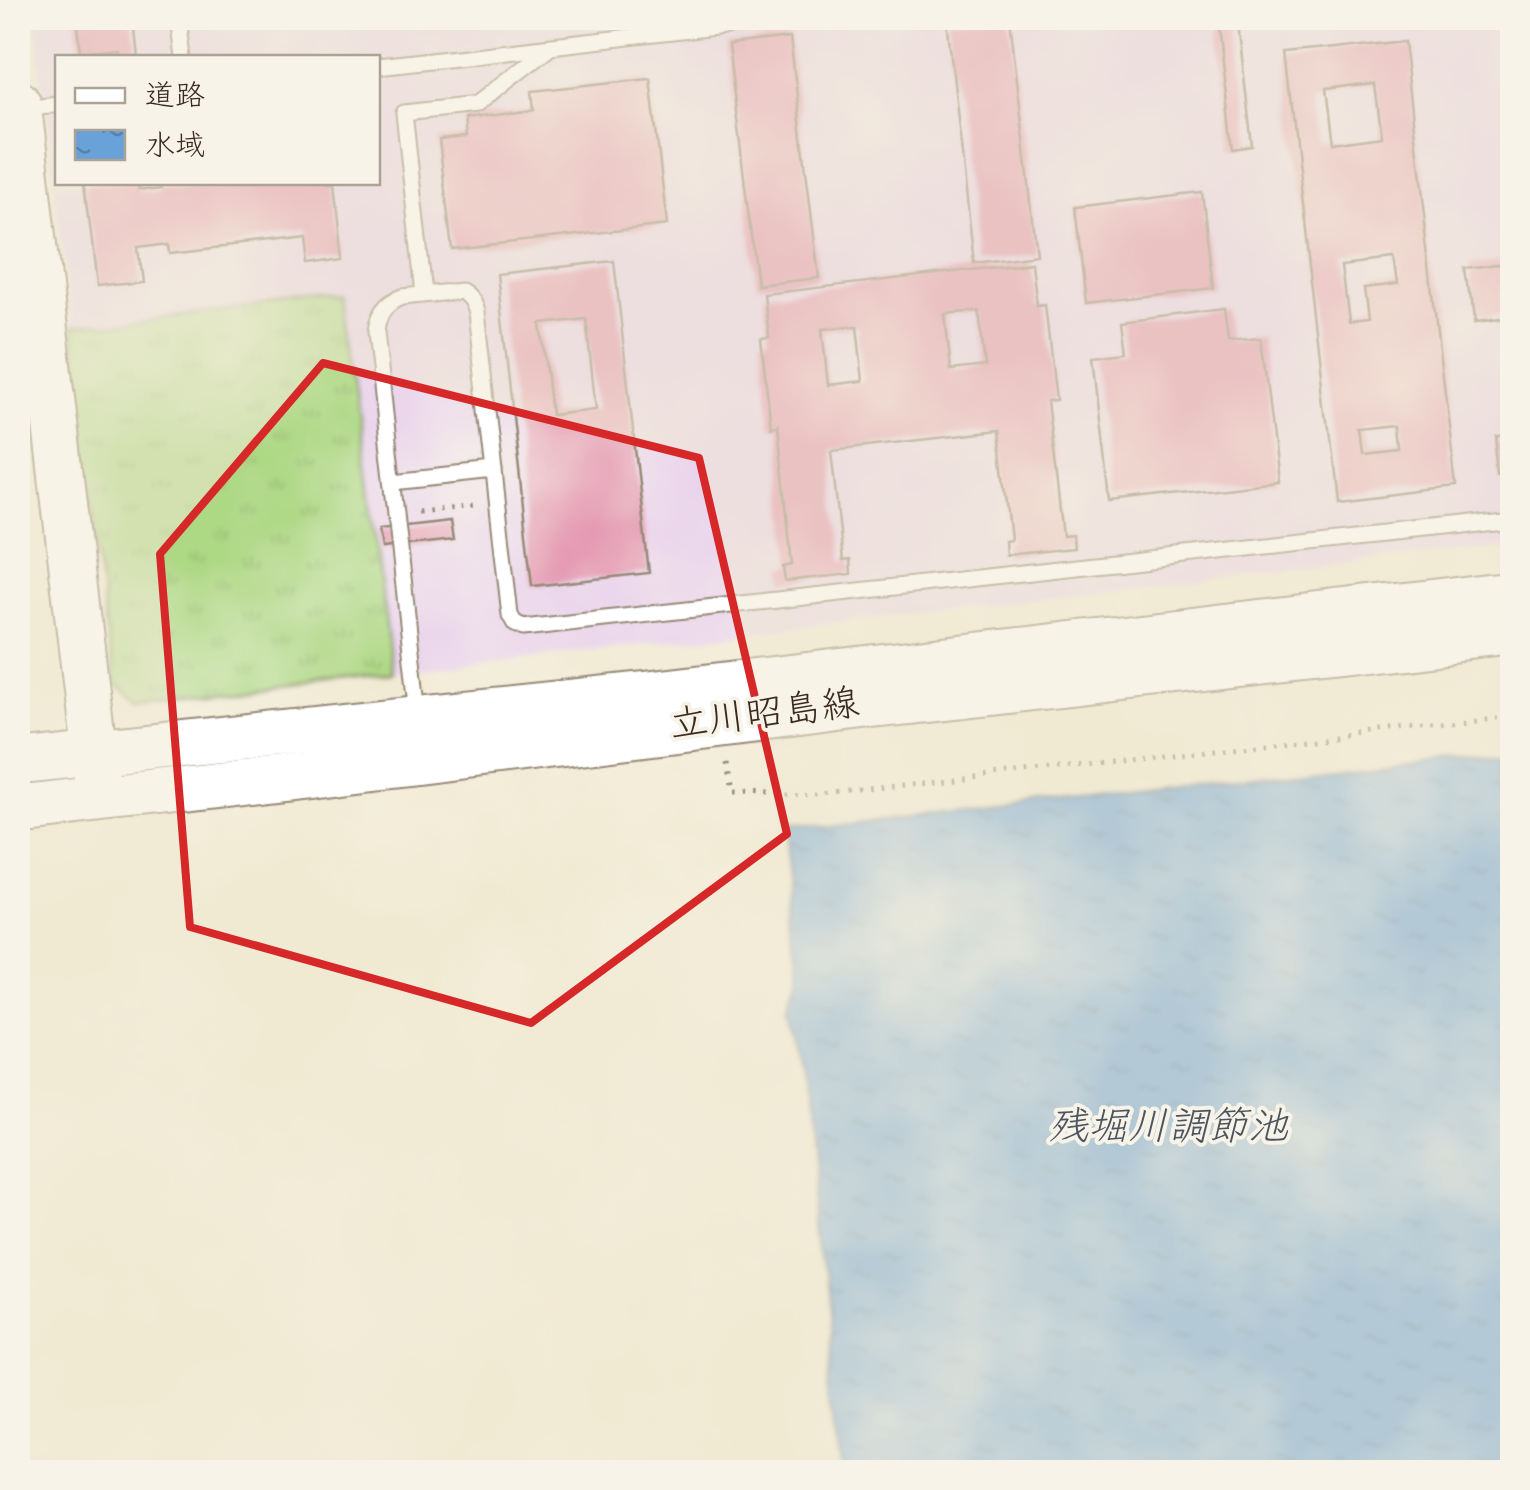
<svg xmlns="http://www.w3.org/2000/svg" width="1530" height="1490" font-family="Dekko,'Klee One',sans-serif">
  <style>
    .built { fill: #e9d1ed; fill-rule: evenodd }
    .grass { fill: url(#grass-tufts); stroke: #748151; stroke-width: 2.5 }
    .water { fill: url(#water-ripples); stroke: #52667b; stroke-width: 2.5 }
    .building { fill: #e392ae; fill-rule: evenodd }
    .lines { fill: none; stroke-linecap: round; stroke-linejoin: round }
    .lane-casing { stroke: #968a78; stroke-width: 19 }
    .secondary-casing { stroke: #968a78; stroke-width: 49 }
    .path { stroke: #968a78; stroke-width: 5; stroke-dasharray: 2.5 8; stroke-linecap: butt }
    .lane { stroke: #fff; stroke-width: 15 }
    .secondary { stroke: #fff; stroke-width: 45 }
    .marked { fill: none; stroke: #d62828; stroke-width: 8; stroke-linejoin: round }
    .labels { text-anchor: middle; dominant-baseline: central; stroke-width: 8; stroke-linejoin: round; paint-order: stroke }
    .street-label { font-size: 38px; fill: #3b2a1e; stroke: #f7f3e8 }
    .water-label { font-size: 40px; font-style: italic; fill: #4b545f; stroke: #f7f3e8 }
  </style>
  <defs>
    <pattern id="grass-tufts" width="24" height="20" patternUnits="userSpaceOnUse" patternTransform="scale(2.5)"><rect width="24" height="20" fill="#add884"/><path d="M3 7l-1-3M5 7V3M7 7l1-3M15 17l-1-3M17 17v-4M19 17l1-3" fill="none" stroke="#96ba72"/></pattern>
    <pattern id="water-ripples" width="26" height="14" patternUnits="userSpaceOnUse" patternTransform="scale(2.5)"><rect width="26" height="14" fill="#68a2d8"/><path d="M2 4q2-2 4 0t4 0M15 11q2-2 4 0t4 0" fill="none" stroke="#5784af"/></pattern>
  </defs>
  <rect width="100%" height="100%" fill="#f7f3e8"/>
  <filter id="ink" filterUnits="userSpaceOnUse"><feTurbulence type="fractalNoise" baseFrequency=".01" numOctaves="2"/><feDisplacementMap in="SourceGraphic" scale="20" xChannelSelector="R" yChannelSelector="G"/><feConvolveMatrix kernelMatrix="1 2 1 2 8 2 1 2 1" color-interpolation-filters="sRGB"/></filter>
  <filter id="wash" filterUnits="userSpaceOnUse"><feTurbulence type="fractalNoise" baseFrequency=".0048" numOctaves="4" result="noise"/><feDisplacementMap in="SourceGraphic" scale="40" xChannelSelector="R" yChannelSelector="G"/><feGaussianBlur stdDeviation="2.25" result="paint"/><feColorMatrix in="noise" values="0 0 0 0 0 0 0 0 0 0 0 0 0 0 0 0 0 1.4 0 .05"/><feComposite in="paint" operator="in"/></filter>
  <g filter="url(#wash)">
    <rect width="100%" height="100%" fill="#f1ead3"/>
    <path class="built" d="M35,18H1512V545L392,673L345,297L72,328ZM58,58H378V182H58Z"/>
    <polygon class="grass" points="345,296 392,673 138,702 114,682 72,328"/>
    <polygon class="water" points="1512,749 1512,1472 845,1472 803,1072 793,1011 803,984 783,831"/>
    <g id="blocks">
      <g class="building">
        <polygon points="77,18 132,18 136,55 119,57 117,48 81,52"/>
        <polygon points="965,18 1010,18 1037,255 974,263 947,20"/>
        <polygon points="1238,23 1252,146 1233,149 1219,26"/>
        <polygon points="790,38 819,278 757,285 728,45"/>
        <path d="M1405,41L1456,488L1337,502L1286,54ZM1375,85L1382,136L1330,143L1323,91ZM1394,259L1398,285L1363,289L1367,322L1349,324L1342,265ZM1400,426L1402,451L1365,455L1362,430Z"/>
        <polygon points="650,78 667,225 452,249 439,140 466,137 464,119 534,110 532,91"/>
        <polygon points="85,182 138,182 139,190 161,187 160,182 335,182 343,258 305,263 302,238 170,253 169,244 138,248 142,281 97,286"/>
        <polygon points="1202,192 1213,288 1086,303 1075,207"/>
        <path d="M614,261L649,573L532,586L497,274ZM586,319L596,410L551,415L541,324Z"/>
        <path d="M1032,263L1037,306L1045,305L1056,400L1047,401L1063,536L1073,535L1074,548L1006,555L1005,541L1011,540L999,431L831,450L843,561L850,560L851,574L785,581L783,567L792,565L778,425L771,428L761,339L769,338L764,294ZM979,311L985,366L951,370L945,314ZM857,326L863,381L828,385L822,329Z"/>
        <polygon points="1512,265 1512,315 1474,320 1468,270"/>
        <polygon points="1224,309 1228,341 1261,338 1278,482 1109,501 1093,357 1126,353 1122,322"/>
        <polygon points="1512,439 1512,476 1500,477 1496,441"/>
        <polygon points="450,521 453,540 382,548 379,529"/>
      </g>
    </g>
  </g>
  <g filter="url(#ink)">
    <use href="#blocks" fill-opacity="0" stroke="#968a78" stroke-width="2.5"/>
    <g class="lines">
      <defs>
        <g id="lane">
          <polyline points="179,18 184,58"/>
          <polyline points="378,66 795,18"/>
          <polyline points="22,108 58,104"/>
          <polyline points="424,294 404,113 475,105 548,48"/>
          <polyline points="393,482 494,471"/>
          <path d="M418,714L376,332C378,314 385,303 402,297L461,291C470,297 473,302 476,312L510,615L515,624L523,628L1512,519"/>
        </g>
        <g id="secondary">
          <polyline points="18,103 97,781"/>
          <polyline points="18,761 649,694 1512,593"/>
          <polyline points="18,808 283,778 859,707 1512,634"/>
        </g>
      </defs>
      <use href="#lane" class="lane-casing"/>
      <use href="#secondary" class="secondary-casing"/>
      <g class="path">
        <polyline points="418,512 476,506"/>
        <polyline points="727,763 732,793 824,795 1512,716"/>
      </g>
      <use href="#lane" class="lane"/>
      <use href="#secondary" class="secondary"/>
    </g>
  </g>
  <path d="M0 0H1530V1490H0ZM323,363L699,458L787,834L531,1023L190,927L160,554Z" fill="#f1ead3" fill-opacity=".55" fill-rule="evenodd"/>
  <path class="marked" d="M323,363L699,458L787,834L531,1023L190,927L160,554Z"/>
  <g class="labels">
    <g class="street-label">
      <text transform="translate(765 718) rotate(-7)">立川昭島線</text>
    </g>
    <g class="water-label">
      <text x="1168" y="1131">残堀川調節池</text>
    </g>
  </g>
  <rect width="1530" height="1490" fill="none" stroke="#f7f3e8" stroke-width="60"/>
  <rect x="55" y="55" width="325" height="130" fill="#f7f3e8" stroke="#aca397" stroke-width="2.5"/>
  <rect x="75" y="88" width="50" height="15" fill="#ffffff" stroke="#aca397" stroke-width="2.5"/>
  <text x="145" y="105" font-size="30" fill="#3b2a1e">道路</text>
  <rect x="75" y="130" width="50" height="30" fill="url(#water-ripples)" stroke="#aca397" stroke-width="2.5"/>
  <text x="145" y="155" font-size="30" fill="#3b2a1e">水域</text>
</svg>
